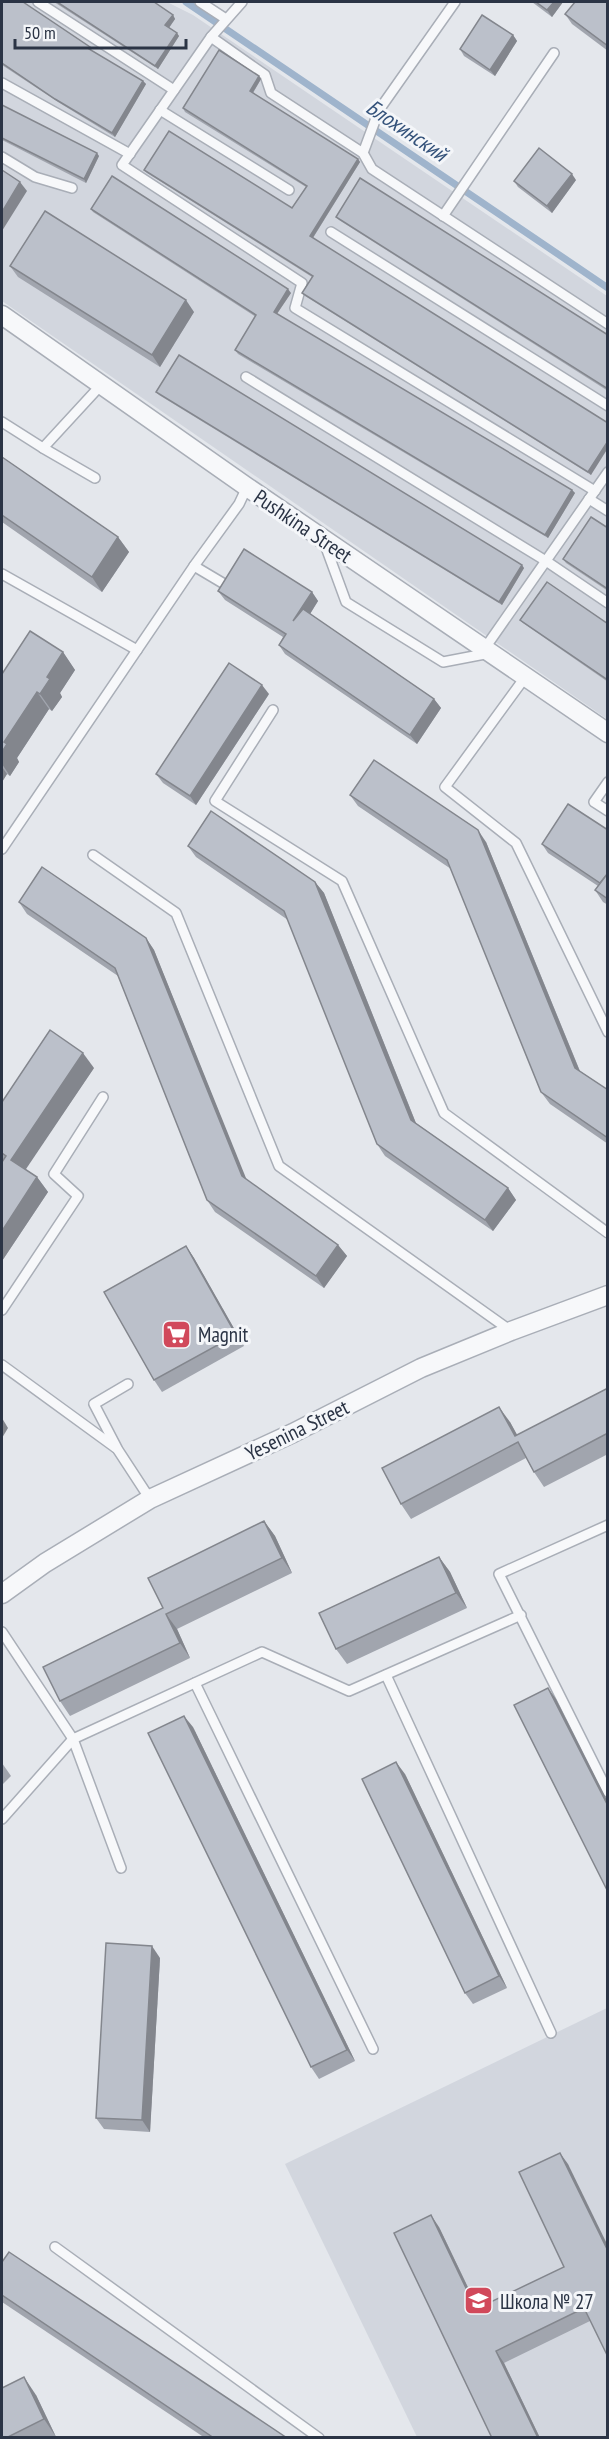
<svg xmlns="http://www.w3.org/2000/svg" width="609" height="2439" font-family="'PT Sans Narrow',sans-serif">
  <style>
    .built { fill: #d2d6de }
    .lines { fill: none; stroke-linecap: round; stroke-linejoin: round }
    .stream { stroke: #9fb4cc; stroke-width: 7 }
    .lane-casing { stroke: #a9aeb7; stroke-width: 12 }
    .street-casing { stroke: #a9aeb7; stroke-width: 21 }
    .lane { stroke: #f7f8fa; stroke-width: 9 }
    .street { stroke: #f7f8fa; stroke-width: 18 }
    .wall { fill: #a1a5ae }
    .shaded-wall { fill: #83868d }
    .building { fill: #bbc0ca; stroke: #83868d; stroke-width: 1.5 }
    .labels { text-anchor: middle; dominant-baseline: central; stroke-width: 6; stroke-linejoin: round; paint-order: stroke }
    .street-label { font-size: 21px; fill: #2b3445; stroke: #f4f6f9 }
    .poi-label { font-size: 21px; fill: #2b3445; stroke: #f4f6f9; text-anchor: start }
    .water-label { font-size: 22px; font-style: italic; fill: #34527a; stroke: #f4f6f9 }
  </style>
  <rect width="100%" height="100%" fill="#e4e7ec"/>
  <g class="built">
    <polygon points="2,2 167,2 193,15 607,296 607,719 2,301"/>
    <polygon points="607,2008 607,2437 417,2437 285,2164"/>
  </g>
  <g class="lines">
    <polyline class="stream" points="186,2 608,288"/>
    <defs>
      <g id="lane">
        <polyline points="38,2 174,90"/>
        <polyline points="200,2 226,19"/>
        <polyline points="242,2 211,37 122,165 302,283 295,308 595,491"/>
        <polyline points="211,37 265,75 271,93 363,153 372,169 608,324"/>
        <polyline points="2,83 130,154"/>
        <polyline points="160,110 289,190"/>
        <polyline points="363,153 379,110 455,2"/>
        <polyline points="2,157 35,177 72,188"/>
        <polyline points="443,216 554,53"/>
        <polyline points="331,232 608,406"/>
        <polyline points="246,377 546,561 608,603"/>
        <polyline points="2,422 43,448"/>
        <polyline points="95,478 43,448 101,385"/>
        <polyline points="589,499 608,511"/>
        <polyline points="324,542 346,602 443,662 490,653"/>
        <polyline points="194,566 226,585"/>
        <polyline points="2,574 137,650"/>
        <polyline points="485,648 608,472"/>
        <polyline points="526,676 445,787 516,843 608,1032"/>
        <polyline points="273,710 215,801 342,881 444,1113 608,1233"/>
        <polyline points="608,782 594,802 608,811"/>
        <polyline points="2,849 194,566 239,504 247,487"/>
        <polyline points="93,855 176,913 279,1166 511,1331"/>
        <polyline points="2,1310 78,1196 54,1174 103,1097"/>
        <polyline points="2,1365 116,1448"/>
        <polyline points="128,1384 94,1404 118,1450 150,1499"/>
        <polyline points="608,1525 499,1574 608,1792"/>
        <polyline points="2,1632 73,1739 262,1652 349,1691 521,1615"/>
        <polyline points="386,1675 551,2033"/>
        <polyline points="195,1683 373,2049"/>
        <polyline points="2,1819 73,1739 121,1868"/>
        <polyline points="55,2247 319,2438"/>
      </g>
      <g id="street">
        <polyline points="2,315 247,487 608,733"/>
        <polyline points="2,1594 45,1563 150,1499 293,1433 421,1368 511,1331 608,1295"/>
      </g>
    </defs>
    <use href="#lane" class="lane-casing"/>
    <use href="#street" class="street-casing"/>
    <use href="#lane" class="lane"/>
    <use href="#street" class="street"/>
  </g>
  <g class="wall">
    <polygon points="2,2 90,47 92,51 143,81 146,84 115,137 58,102 2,65"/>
    <polygon points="54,2 154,2 173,15 175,19 169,28 179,36 158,69"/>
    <polygon points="532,2 563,2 552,17"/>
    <polygon points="608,2 608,51 572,24 565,14"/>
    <polygon points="513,35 517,41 495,76 464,56 460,49"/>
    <polygon points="259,76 261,79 253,93 358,159 360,162 313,238 608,423 591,475 305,296 302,293 312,277 147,173 144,170 292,208 306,187 185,112 183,108"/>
    <polygon points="2,105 99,156 86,183 2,140"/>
    <polygon points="576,180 552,213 518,187 514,181"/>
    <polygon points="91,209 291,293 277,314 572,490 575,493 548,538 238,354 235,350 256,317 93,212"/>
    <polygon points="336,217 608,335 608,391 339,220"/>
    <polygon points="10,266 194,312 160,367 18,277"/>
    <polygon points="156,392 524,568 502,605 159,395"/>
    <polygon points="2,457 118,537 129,552 102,592 2,522"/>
    <polygon points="608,528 608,591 566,563 563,559"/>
    <polygon points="218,591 312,592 318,601 310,614 434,699 441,708 417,744 285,654 279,645 283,637 225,600"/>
    <polygon points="520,620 608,624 608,682 523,623"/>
    <polygon points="63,652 75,670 60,693 62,697 52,711 49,709 17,758 19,762 10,776 7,774 2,782 2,674"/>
    <polygon points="269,694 196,805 163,783 156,774"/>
    <polygon points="350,795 486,842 580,1071 608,1090 608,1144 550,1104 541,1092 451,869 358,806"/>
    <polygon points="608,830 608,905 603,902 595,890 598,886 548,853 542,844"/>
    <polygon points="188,846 315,882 324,893 416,1123 508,1188 516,1200 493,1231 385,1156 377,1144 288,920 196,857"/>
    <polygon points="19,902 146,938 154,950 246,1180 338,1245 347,1256 324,1288 215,1212 207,1200 118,976 27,914"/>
    <polygon points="94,1068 25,1169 37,1177 48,1192 2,1261 2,1102"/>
    <polygon points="186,1246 194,1258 244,1346 162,1392 154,1380"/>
    <polygon points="608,1388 608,1454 544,1487 534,1472 526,1458 411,1519 401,1504 510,1422 517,1435"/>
    <polygon points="264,1521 275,1536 292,1573 177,1629 190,1658 70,1716 60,1701 163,1608"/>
    <polygon points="439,1557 450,1572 467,1608 347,1664 336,1649"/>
    <polygon points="193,1727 355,2061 319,2079 311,2067"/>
    <polygon points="2,1763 11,1776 2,1785"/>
    <polygon points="405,1774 507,1988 473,2004 465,1993"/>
    <polygon points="160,1958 150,2132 104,2129 96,2118"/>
    <polygon points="568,2164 590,2321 504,2363 540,2438 492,2438 439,2227 478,2308 564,2267"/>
    <polygon points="2,2262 287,2438 205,2438 2,2302"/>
    <polygon points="36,2395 56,2437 2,2438"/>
  </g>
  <g class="shaded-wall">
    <polygon points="554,2 563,2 552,17 547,10"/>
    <polygon points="173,15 175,19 168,29 165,25"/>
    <polygon points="177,33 179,36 158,69 155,66"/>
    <polygon points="513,35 517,41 495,76 490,70"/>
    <polygon points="259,76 261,79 252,94 250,91"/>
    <polygon points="143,81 146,84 115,137 112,133"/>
    <polygon points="97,153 99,156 86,183 84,179"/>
    <polygon points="358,159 360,162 312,239 310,236"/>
    <polygon points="572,174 576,180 552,213 547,206"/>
    <polygon points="20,182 27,191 2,231 2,212"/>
    <polygon points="288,289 291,293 276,315 274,312"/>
    <polygon points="186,300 194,312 160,367 152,355"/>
    <polygon points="608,441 608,448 591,475 588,472"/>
    <polygon points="572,490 575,493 548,538 545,535"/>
    <polygon points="118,537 129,552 102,592 92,577"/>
    <polygon points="522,565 524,568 502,605 499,602"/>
    <polygon points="312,592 318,601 300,630 293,621"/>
    <polygon points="63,652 75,670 60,693 62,697 52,711 40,694 47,677"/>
    <polygon points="262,685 269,694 196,805 190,796"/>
    <polygon points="37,692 49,709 17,758 19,762 10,776 2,764 2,752 4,742"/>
    <polygon points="434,699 441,708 417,744 410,735"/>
    <polygon points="2,767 7,774 2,782"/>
    <polygon points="478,830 486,842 583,1079 575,1068"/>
    <polygon points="315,882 324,893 419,1131 411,1120"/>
    <polygon points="146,938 154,950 250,1188 242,1176"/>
    <polygon points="83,1053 94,1068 22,1175 11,1160"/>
    <polygon points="37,1177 48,1192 2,1261 2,1231"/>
    <polygon points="508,1188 516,1200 493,1231 485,1220"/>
    <polygon points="338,1245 347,1256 324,1288 316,1276"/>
    <polygon points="186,1246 194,1258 244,1346 236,1335"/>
    <polygon points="499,1407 510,1422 526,1451 515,1436"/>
    <polygon points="2,1418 8,1428 2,1438"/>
    <polygon points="264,1521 275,1536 292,1573 282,1558"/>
    <polygon points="439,1557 450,1572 467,1608 456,1593"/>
    <polygon points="166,1614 177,1629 190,1658 180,1643"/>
    <polygon points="548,1688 556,1699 608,1802 608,1806"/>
    <polygon points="184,1716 193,1727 355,2061 347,2050"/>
    <polygon points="396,1762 405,1774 507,1988 499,1976"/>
    <polygon points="152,1946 160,1958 150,2132 142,2120"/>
    <polygon points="560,2153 568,2164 608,2246 608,2251"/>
    <polygon points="431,2215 439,2227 484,2321 476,2309"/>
    <polygon points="496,2351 504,2363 540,2438 538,2438"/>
    <polygon points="24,2377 36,2395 56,2437 44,2419"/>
  </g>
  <g class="building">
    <polygon points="2,2 23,2 90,47 89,49 143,81 112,133 55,99 2,63"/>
    <polygon points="57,2 154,2 173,15 165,25 177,33 155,66"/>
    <polygon points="536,2 554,2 547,10"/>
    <polygon points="575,2 608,2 608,46 565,14"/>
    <polygon points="482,15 513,35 490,70 460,49"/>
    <polygon points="219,50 259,76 250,91 358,159 310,236 608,423 608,441 588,472 302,293 313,276 144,170 169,131 292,208 307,186 183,108"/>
    <polygon points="2,105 97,153 84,179 2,138"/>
    <polygon points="539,148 572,174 547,206 514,181"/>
    <polygon points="2,170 20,182 2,212"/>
    <polygon points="112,176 288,289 274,312 572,490 545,535 235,350 256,315 91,209"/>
    <polygon points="360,178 608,335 608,389 336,217"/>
    <polygon points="45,211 186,300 152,355 10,266"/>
    <polygon points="179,355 522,565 499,602 156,392"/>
    <polygon points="2,457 118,537 92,577 2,515"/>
    <polygon points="591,517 608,528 608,589 563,559"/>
    <polygon points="244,549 312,592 293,621 303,609 434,699 410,735 279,645 286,634 218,591"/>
    <polygon points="547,582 608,624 608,680 520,620"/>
    <polygon points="30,631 63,652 47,677 50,679 40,694 37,692 4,742 7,744 2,752 2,674"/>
    <polygon points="229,663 262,685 190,796 156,774"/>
    <polygon points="374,760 478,830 575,1068 608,1090 608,1138 541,1092 447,860 350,795"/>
    <polygon points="568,804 608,830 608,873 600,883 542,844"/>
    <polygon points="211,811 315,882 411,1120 508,1188 485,1220 377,1144 284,911 188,846"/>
    <polygon points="42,867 146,938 242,1176 338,1245 316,1276 207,1200 115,968 19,902"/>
    <polygon points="608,873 608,899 595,890"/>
    <polygon points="50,1030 83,1053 11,1160 37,1177 2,1231 2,1162 6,1156 2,1153 2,1102"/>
    <polygon points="186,1246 236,1335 154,1380 104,1292"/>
    <polygon points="608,1388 608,1433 534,1472 518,1442 401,1504 382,1468 499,1407 515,1436"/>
    <polygon points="264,1521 282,1558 166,1614 180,1643 60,1701 43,1667 163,1608 148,1578"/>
    <polygon points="439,1557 456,1593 336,1649 319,1613"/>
    <polygon points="548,1688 608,1806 608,1892 514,1705"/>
    <polygon points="184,1716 347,2050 311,2067 148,1733"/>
    <polygon points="396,1762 499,1976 465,1993 362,1779"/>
    <polygon points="106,1943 152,1946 142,2120 96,2118"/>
    <polygon points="560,2153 608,2251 608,2357 584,2308 496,2351 538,2438 492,2438 394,2233 431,2215 476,2309 564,2267 519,2172"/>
    <polygon points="9,2252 287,2438 214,2438 2,2295 2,2262"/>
    <polygon points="24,2377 44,2419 6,2438 2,2438 2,2388"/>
  </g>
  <defs>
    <symbol id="supermarket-square" viewBox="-11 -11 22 22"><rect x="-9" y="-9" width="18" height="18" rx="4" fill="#d1495b" stroke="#f4f6f9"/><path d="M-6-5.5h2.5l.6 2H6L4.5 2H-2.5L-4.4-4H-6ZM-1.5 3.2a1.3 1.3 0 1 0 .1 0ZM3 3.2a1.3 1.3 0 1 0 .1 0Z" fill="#fff"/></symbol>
    <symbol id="school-square" viewBox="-11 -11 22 22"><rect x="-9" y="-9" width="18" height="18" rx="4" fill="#d1495b" stroke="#f4f6f9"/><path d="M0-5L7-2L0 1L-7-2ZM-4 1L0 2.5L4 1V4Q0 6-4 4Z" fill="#fff"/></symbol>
  </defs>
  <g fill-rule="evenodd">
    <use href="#supermarket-square" x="160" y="1318" width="33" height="33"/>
    <use href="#school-square" x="462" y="2284" width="33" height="33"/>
  </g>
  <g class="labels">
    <g class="street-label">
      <text transform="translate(303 526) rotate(34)">Pushkina Street</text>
      <text transform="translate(297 1430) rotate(-26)">Yesenina Street</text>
    </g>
    <g class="poi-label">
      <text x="198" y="1334">Magnit</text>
      <text x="500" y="2301">Школа № 27</text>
    </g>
    <g class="water-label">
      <text transform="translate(407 130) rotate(34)">Блохинский</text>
    </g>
  </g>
  <rect width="609" height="2439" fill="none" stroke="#2b3445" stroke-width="6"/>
  <path d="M15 39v9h171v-9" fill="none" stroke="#2b3445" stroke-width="3"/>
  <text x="24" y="39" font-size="18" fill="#2b3445" stroke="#f4f6f9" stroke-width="4.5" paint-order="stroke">50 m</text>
</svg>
